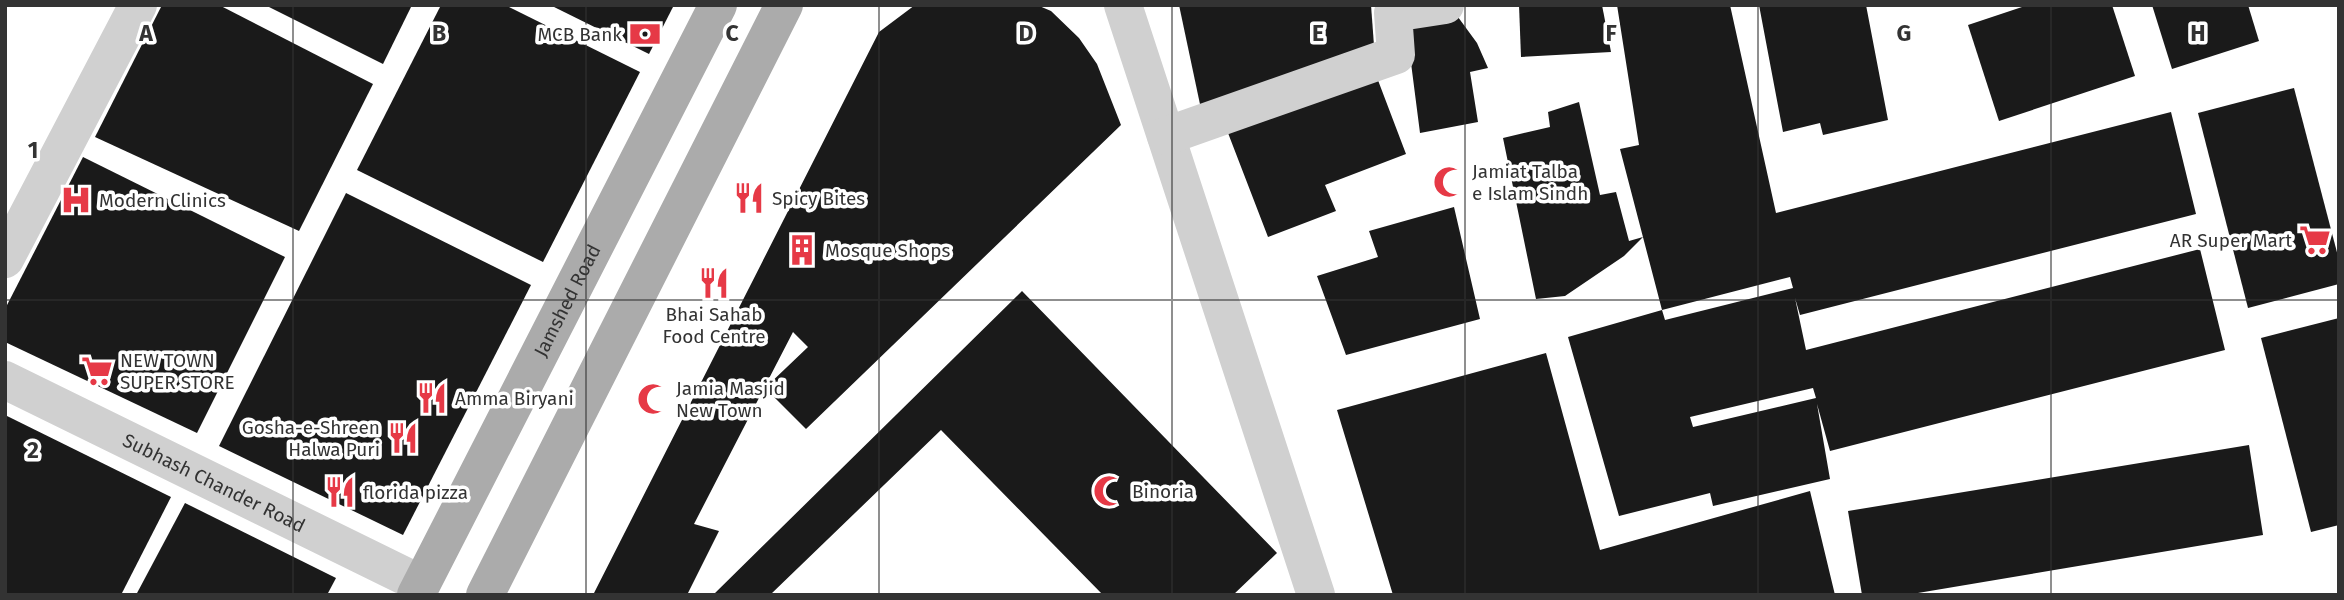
<svg xmlns="http://www.w3.org/2000/svg" width="2344" height="600" font-family="'Fira Sans',sans-serif">
  <style>
    .building { fill: #1a1a1a; fill-rule: evenodd }
    .lines { fill: none; stroke-linecap: round; stroke-linejoin: round }
    .minor { stroke: #d0d0d0; stroke-width: 38 }
    .major { stroke: #ababab; stroke-width: 38 }
    .grid { fill: none; stroke: #333; stroke-width: 2; stroke-opacity: 0.55 }
    .labels { text-anchor: middle; dominant-baseline: central; stroke-width: 7; stroke-linejoin: round; paint-order: stroke }
    .poi-label { font-size: 19px; fill: #333; stroke: #fff; text-anchor: start }
    .street-label { font-size: 19px; fill: #333; stroke: #fff }
    .grid-label { font-size: 23px; text-anchor: middle; font-weight: bold; fill: #333; stroke: #fff; stroke-width: 7; stroke-linejoin: round; paint-order: stroke }
  </style>
  <rect width="100%" height="100%" fill="#fff"/>
  <g class="building">
    <polygon points="162,5 219,5 373,84 299,231 95,137"/>
    <polygon points="265,5 412,5 383,64"/>
    <polygon points="441,5 505,5 640,72 543,262 357,170"/>
    <polygon points="550,5 674,5 649,54"/>
    <polygon points="915,5 1037,5 1051,11 1079,38 1097,64 1121,125 806,429 765,388 808,347 793,332 694,524 719,531 687,595 593,595 879,32"/>
    <polygon points="1179,5 1371,5 1375,59 1201,109"/>
    <polygon points="1519,5 1602,5 1611,52 1521,57"/>
    <path d="M1617,5H1730L1776,213L2171,112L2196,214L1800,315L1795,298L1806,350L2200,249L2225,350L1830,451L1817,404L1830,479L1713,506L1710,493L1619,516L1568,337L1662,310L1620,149L1639,145ZM1790,277L1793,288L1665,320L1662,310ZM1813,388L1816,398L1693,427L1690,417Z"/>
    <polygon points="1759,5 1866,5 1888,120 1823,135 1820,123 1783,132"/>
    <polygon points="2028,5 2112,5 2135,76 1999,121 1968,25"/>
    <polygon points="2152,5 2248,5 2259,41 2172,69"/>
    <polygon points="1458,17 1477,43 1488,68 1470,72 1478,122 1420,133 1406,24"/>
    <polygon points="1376,75 1406,154 1325,185 1336,211 1268,237 1228,133"/>
    <polygon points="2294,88 2339,260 2339,284 2248,308 2198,113"/>
    <polygon points="1579,102 1600,195 1616,192 1629,241 1643,237 1624,256 1565,296 1536,299 1503,138 1550,127 1548,112"/>
    <polygon points="83,157 285,257 197,433 5,342 5,309"/>
    <polygon points="346,193 531,285 403,535 219,446"/>
    <polygon points="1454,207 1480,319 1346,355 1317,276 1378,257 1369,231"/>
    <polygon points="1022,291 1277,553 1233,595 1103,595 941,430 770,595 713,595"/>
    <polygon points="2339,318 2339,525 2311,532 2261,338"/>
    <polygon points="1546,353 1600,550 1810,491 1835,595 1393,595 1337,410"/>
    <polygon points="5,415 171,497 121,595 5,595"/>
    <polygon points="2249,445 2263,535 1906,595 1862,595 1848,511"/>
    <polygon points="185,503 336,578 327,595 136,595"/>
  </g>
  <g class="lines">
    <g class="minor">
      <polyline points="1123,5 1316,595"/>
      <polyline points="1166,136 1396,55 1393,13 1445,5"/>
      <polyline points="5,259 138,5"/>
      <path id="s1" d="M5,380L421,584"/>
    </g>
    <g class="major">
      <path id="s2" d="M416,595L718,5"/>
      <polyline points="485,595 784,5"/>
    </g>
  </g>
  <path class="grid" d="M293,5V595M586,5V595M879,5V595M1172,5V595M1465,5V595M1758,5V595M2051,5V595M5,300H2339"/>
  <defs>
    <symbol id="bank-bare" viewBox="-9 -9 18 18"><path d="M-6-4H6V4H-6ZM0-2.3a2.3 2.3 0 1 0 0 4.6a2.3 2.3 0 1 0 0-4.6Z" fill="#e63946" stroke="#fff" stroke-width="2.5" paint-order="stroke"/></symbol>
    <symbol id="mosque-bare" viewBox="-9 -9 18 18"><path d="M3.5-4.9A6 6 0 1 0 3.5 4.9A5 5 0 1 1 3.5-4.9Z" fill="#e63946" stroke="#fff" stroke-width="2.5" paint-order="stroke"/></symbol>
    <symbol id="restaurant-bare" viewBox="-9 -9 18 18"><path d="M-5-6h1v4h1v-4h1v4h1v-4h1v5L-1.5 .5V6h-2V.5L-5-1ZM5-6V6H3V1.5H1.5Q1.5-4 5-6Z" fill="#e63946" stroke="#fff" stroke-width="2.5" paint-order="stroke"/></symbol>
    <symbol id="hospital-bare" viewBox="-9 -9 18 18"><path d="M-5-5h3v3.5h4V-5h3V5h-3V1.5h-4V5h-3Z" fill="#e63946" stroke="#fff" stroke-width="2.5" paint-order="stroke"/></symbol>
    <symbol id="supermarket-bare" viewBox="-9 -9 18 18"><path d="M-6-5.5h2.5l.6 2H6L4.5 2H-2.5L-4.4-4H-6ZM-1.5 3.2a1.3 1.3 0 1 0 .1 0ZM3 3.2a1.3 1.3 0 1 0 .1 0Z" fill="#e63946" stroke="#fff" stroke-width="2.5" paint-order="stroke"/></symbol>
    <symbol id="building-bare" viewBox="-9 -9 18 18"><path d="M-4-6H4V6H1V3H-1V6H-4ZM-2.5-4.3h1.7v1.8h-1.7ZM.8-4.3h1.7v1.8H.8ZM-2.5-1h1.7V.8h-1.7ZM.8-1h1.7V.8H.8Z" fill="#e63946" stroke="#fff" stroke-width="2.5" paint-order="stroke"/></symbol>
  </defs>
  <g fill-rule="evenodd">
    <use href="#bank-bare" x="623" y="12" width="44" height="44"/>
    <use href="#mosque-bare" x="1427" y="160" width="44" height="44"/>
    <use href="#restaurant-bare" x="727" y="176" width="44" height="44"/>
    <use href="#hospital-bare" x="54" y="178" width="44" height="44"/>
    <use href="#supermarket-bare" x="2293" y="218" width="44" height="44"/>
    <use href="#building-bare" x="780" y="228" width="44" height="44"/>
    <use href="#restaurant-bare" x="692" y="261" width="44" height="44"/>
    <use href="#supermarket-bare" x="75" y="349" width="44" height="44"/>
    <use href="#restaurant-bare" x="410" y="376" width="44" height="44"/>
    <use href="#mosque-bare" x="631" y="377" width="44" height="44"/>
    <use href="#restaurant-bare" x="381" y="416" width="44" height="44"/>
    <use href="#mosque-bare" x="1087" y="469" width="44" height="44"/>
    <use href="#restaurant-bare" x="318" y="470" width="44" height="44"/>
  </g>
  <g class="labels">
    <g class="poi-label">
      <text x="622" y="34" text-anchor="end">MCB Bank</text>
      <text x="1472" y="171">Jamiat Talba<tspan x="1472" dy="22">e Islam Sindh</tspan></text>
      <text x="772" y="198">Spicy Bites</text>
      <text x="99" y="200">Modern Clinics</text>
      <text x="2292" y="240" text-anchor="end">AR Super Mart</text>
      <text x="825" y="250">Mosque Shops</text>
      <text x="714" y="314" text-anchor="middle">Bhai Sahab<tspan x="714" dy="22">Food Centre</tspan></text>
      <text x="120" y="360">NEW TOWN<tspan x="120" dy="22">SUPER STORE</tspan></text>
      <text x="676" y="388">Jamia Masjid<tspan x="676" dy="22">New Town</tspan></text>
      <text x="455" y="398">Amma Biryani</text>
      <text x="380" y="427" text-anchor="end">Gosha-e-Shreen<tspan x="380" dy="22">Halwa Puri</tspan></text>
      <text x="1132" y="491">Binoria</text>
      <text x="363" y="492">florida pizza</text>
    </g>
    <g class="street-label">
      <text stroke="none"><textPath href="#s2" startOffset="331">Jamshed Road</textPath></text>
      <text stroke="none"><textPath href="#s1" startOffset="233">Subhash Chander Road</textPath></text>
    </g>
  </g>
  <g class="grid-label">
    <text x="146" y="41">A</text>
    <text x="439" y="41">B</text>
    <text x="732" y="41">C</text>
    <text x="1026" y="41">D</text>
    <text x="1318" y="41">E</text>
    <text x="1611" y="41">F</text>
    <text x="1904" y="41">G</text>
    <text x="2198" y="41">H</text>
    <text x="33" y="158">1</text>
    <text x="33" y="458">2</text>
  </g>
  <rect width="2344" height="600" fill="none" stroke="#333333" stroke-width="14"/>
</svg>
